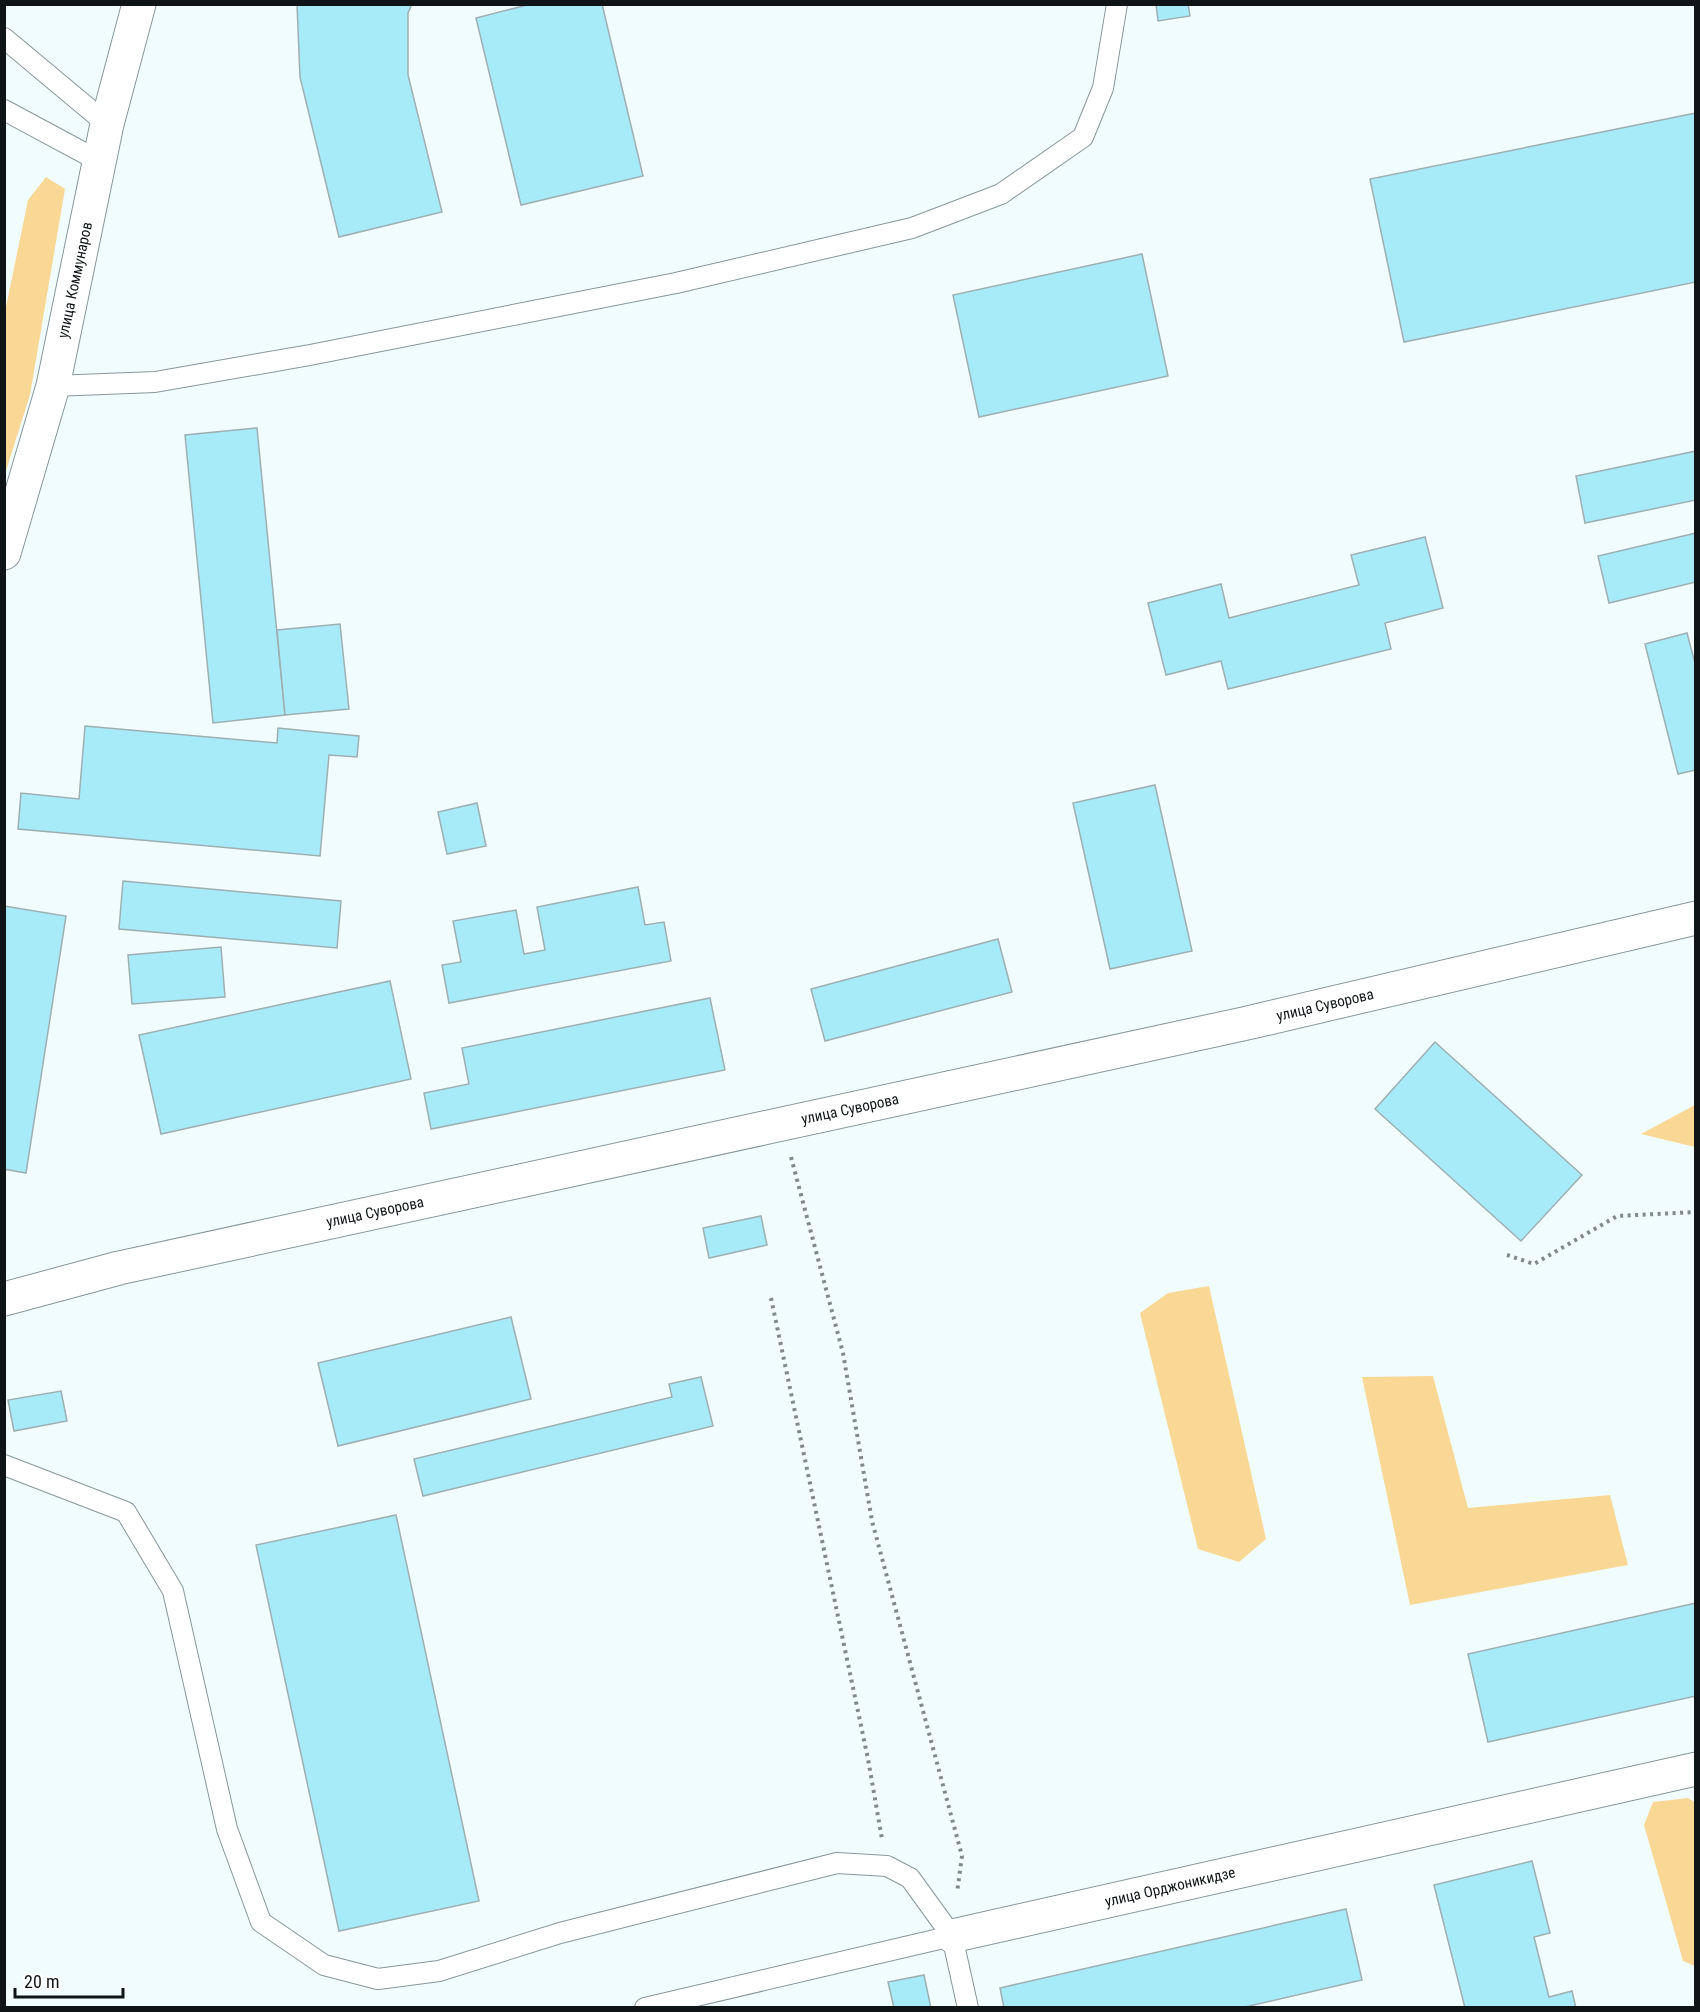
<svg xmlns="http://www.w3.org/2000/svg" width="1700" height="2012" font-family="'Roboto Condensed',sans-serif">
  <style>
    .green { fill: #f9d896 }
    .building { fill: #a7ebf9; stroke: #9eafb3; stroke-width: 1.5 }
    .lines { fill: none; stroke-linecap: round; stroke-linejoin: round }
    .service-casing { stroke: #87979b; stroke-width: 22 }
    .minor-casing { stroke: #87979b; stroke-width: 35 }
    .secondary-casing { stroke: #87979b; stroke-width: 35 }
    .path { stroke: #81898b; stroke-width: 4; stroke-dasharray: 3 4.5; stroke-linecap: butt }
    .service { stroke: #fff; stroke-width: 20 }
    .minor { stroke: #fff; stroke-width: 33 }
    .secondary { stroke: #fff; stroke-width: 33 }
    .labels { text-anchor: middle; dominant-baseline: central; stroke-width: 5; stroke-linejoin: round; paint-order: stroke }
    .street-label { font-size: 15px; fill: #0f1516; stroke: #fff }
  </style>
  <rect width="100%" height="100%" fill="#f1fcfe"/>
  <g class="green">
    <polygon points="46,177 65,189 30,395 5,474 5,312 28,200"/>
    <polygon points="1695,1105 1695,1147 1641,1134"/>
    <polygon points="1209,1286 1266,1539 1239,1562 1198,1549 1140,1313 1168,1293"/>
    <polygon points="1433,1376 1468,1508 1610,1495 1628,1565 1410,1605 1362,1377"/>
    <polygon points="1688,1798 1696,1803 1695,1966 1683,1961 1644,1825 1653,1802"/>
  </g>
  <g class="building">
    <polygon points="297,4 412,4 408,13 408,75 442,212 339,237 300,77"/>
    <polygon points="531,4 602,4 643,176 521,205 476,18"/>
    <polygon points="1156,4 1188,4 1190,16 1158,21"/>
    <polygon points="1696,113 1696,282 1404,342 1370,179"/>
    <polygon points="1142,254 1168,376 979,417 953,295"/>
    <polygon points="257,428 285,715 213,723 185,435"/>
    <polygon points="1696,451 1696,500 1585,523 1576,476"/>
    <polygon points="1696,533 1696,582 1609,603 1598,556"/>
    <polygon points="1425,537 1443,608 1385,623 1391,649 1228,689 1221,661 1166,675 1148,603 1221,584 1229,618 1359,585 1351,555"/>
    <polygon points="340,624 349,709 285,715 277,630"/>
    <polygon points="1687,633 1696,667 1696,770 1678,774 1645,644"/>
    <polygon points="85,726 277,743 278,728 359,736 357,757 329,755 320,856 18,829 21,793 79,799"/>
    <polygon points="1155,785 1192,951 1110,969 1073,803"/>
    <polygon points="477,803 486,846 447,854 438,812"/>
    <polygon points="123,881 341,901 337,948 119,929"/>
    <polygon points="638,887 645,925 664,922 671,961 449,1003 442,965 461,962 453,921 516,910 524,954 545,950 537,907"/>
    <polygon points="4,906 66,916 26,1173 4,1169"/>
    <polygon points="998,939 1012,992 825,1041 811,989"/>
    <polygon points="221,947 225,997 132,1004 128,955"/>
    <polygon points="390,981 411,1079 161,1134 139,1035"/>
    <polygon points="710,998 725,1070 431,1129 424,1093 469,1084 462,1048"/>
    <polygon points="1435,1042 1582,1175 1521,1241 1375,1109"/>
    <polygon points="761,1216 767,1245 709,1258 703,1228"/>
    <polygon points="511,1317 531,1399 338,1446 318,1363"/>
    <polygon points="701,1377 713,1426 423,1496 414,1459 672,1397 669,1384"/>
    <polygon points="61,1391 67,1421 14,1431 8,1400"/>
    <polygon points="396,1515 479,1901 339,1931 256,1545"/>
    <polygon points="1696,1603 1696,1696 1488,1742 1468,1654"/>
    <polygon points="1532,1861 1550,1933 1534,1937 1549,1997 1572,1991 1576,2008 1465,2008 1434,1885"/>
    <polygon points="1346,1909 1362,1980 1241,2008 1004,2008 1000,1988"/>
    <polygon points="924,1975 931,2008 894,2008 888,1982"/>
  </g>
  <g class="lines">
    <defs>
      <g id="service">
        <polyline points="4,38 107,124"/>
        <polyline points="4,110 99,161"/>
        <polyline points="53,386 155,382 310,355 676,283 912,228 1001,194 1083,137 1103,88 1117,4"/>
        <polyline points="4,1465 126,1512 173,1591 227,1829 261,1922 324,1965 378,1979 439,1971 560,1933 837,1863 887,1866 910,1878 952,1936 968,2008"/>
        <polyline points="645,2008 952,1936"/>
      </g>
      <g id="minor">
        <polyline points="4,1299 119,1268 1243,1024 1696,918"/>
        <polyline points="952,1936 1696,1769"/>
      </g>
      <polyline id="secondary" points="4,553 53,386 107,124 139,4"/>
    </defs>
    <use href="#service" class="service-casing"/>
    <use href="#minor" class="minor-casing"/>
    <use href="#secondary" class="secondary-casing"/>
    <g class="path">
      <polyline points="791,1157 843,1353 872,1521 962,1856 957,1893"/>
      <polyline points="1507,1255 1534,1264 1617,1216 1696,1212"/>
      <polyline points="771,1298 868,1759 882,1839"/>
    </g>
    <use href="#service" class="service"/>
    <use href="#minor" class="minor"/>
    <use href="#secondary" class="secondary"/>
  </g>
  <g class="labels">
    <g class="street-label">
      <text transform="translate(75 280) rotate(-78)">улица Коммунаров</text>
      <text transform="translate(1325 1005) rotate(-13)">улица Суворова</text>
      <text transform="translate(850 1109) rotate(-12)">улица Суворова</text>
      <text transform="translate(375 1212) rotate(-12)">улица Суворова</text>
      <text transform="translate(1170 1887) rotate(-13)">улица Орджоникидзе</text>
    </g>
  </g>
  <rect width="1700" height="2012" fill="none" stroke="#0f1516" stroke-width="12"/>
  <path d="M15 1988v9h108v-9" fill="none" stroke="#0f1516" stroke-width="3"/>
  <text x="24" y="1988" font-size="18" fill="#0f1516" stroke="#ffffff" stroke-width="4.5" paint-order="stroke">20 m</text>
</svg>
